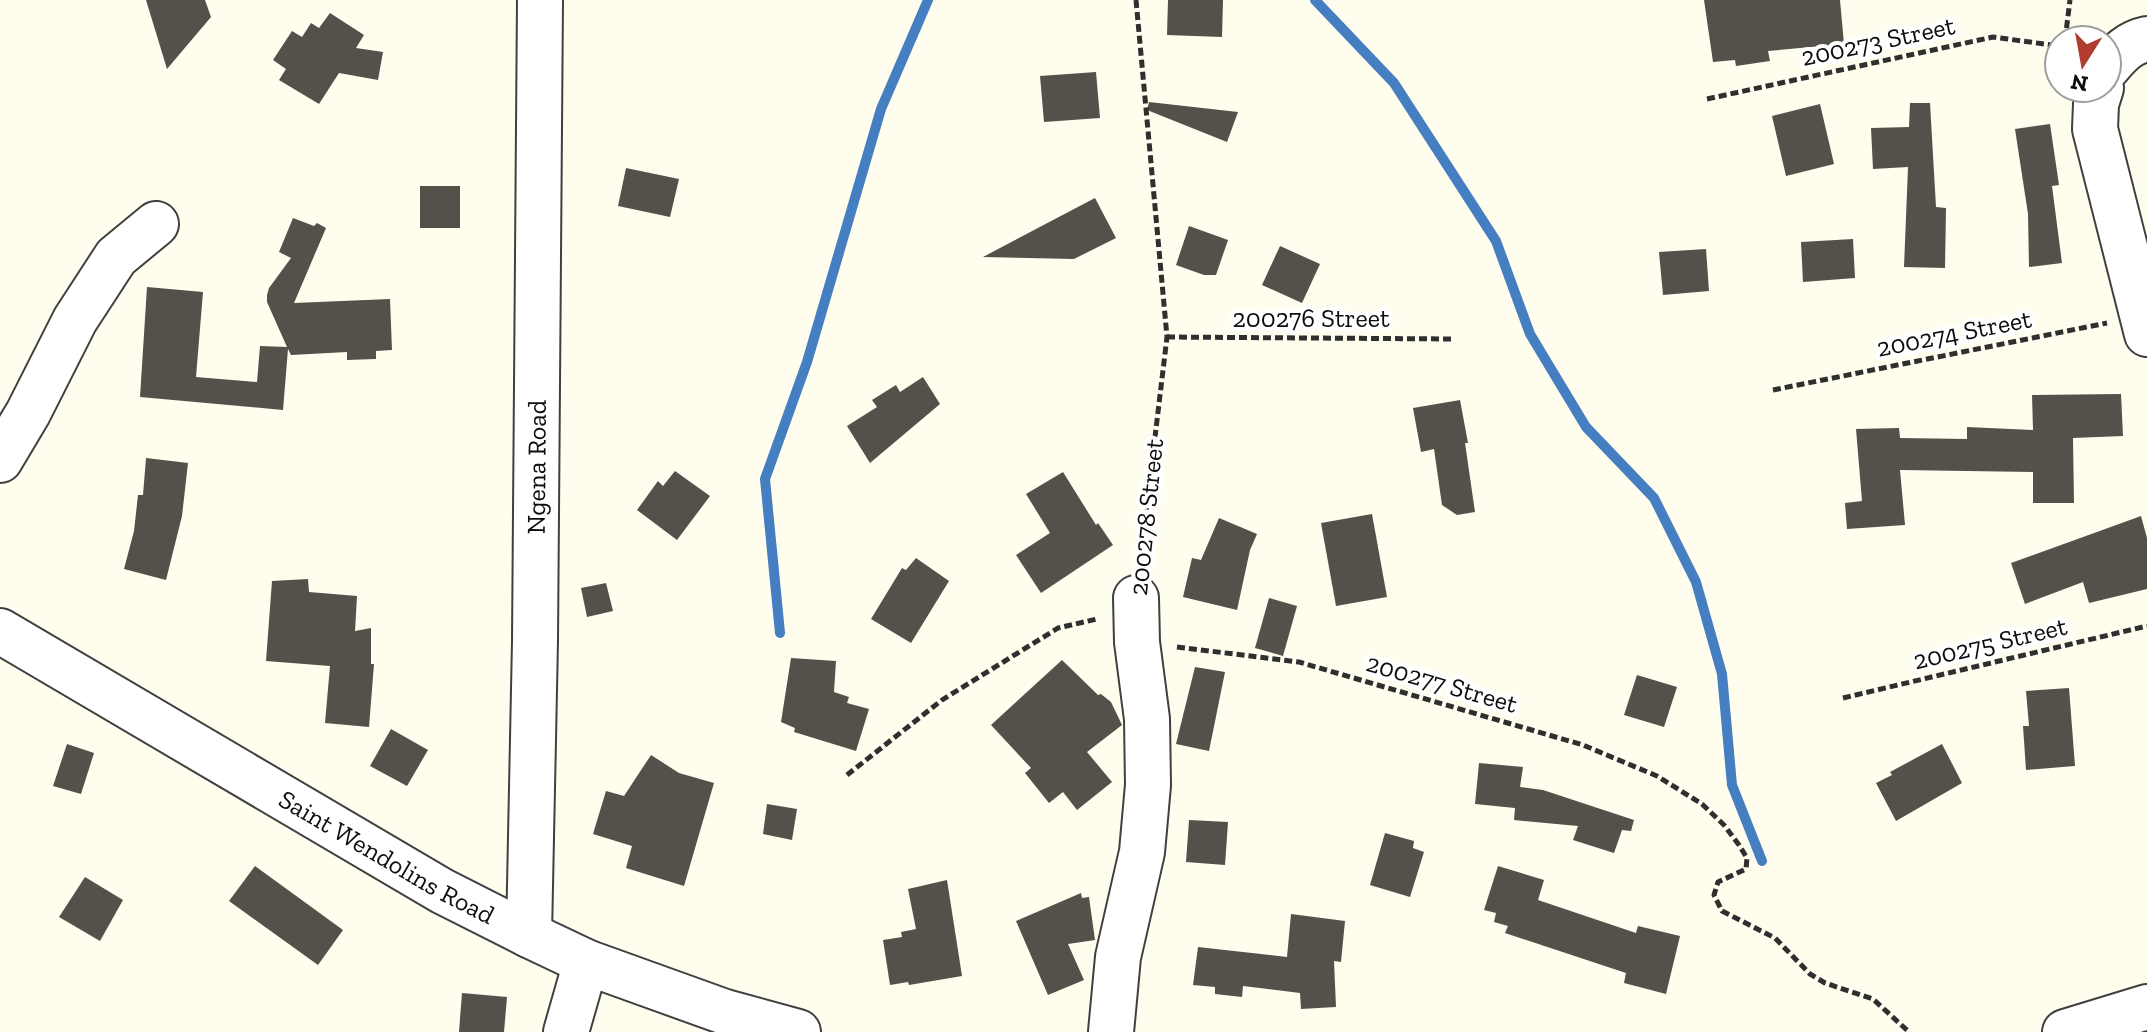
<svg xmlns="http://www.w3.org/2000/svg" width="2147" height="1032" font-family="'Zilla Slab',serif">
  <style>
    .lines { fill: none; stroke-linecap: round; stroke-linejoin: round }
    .stream { stroke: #457ec1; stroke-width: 10 }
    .building { fill: #55504a }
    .minor-casing { stroke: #404040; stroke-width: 48 }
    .path { stroke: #2f2f2f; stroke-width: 5; stroke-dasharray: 8 4; stroke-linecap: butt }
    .minor { stroke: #fff; stroke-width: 44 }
    .labels { text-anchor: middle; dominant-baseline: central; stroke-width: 8; stroke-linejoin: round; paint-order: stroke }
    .street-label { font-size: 26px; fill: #0d0d0d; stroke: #fff }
  </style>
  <rect width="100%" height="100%" fill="#fefdee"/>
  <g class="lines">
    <g class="stream">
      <polyline points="1315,0 1394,83 1496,241 1530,334 1586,427 1654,498 1696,582 1722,674 1732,785 1762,861"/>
      <polyline points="780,633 765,479 807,362 881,109 928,0"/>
    </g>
  </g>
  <g class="building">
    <polygon points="146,0 205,0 211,17 167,69"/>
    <polygon points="1168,0 1223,0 1222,37 1167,35"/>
    <polygon points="1704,0 1840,0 1844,44 1768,51 1770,61 1736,66 1735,60 1713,62"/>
    <polygon points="330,13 364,35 356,48 383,52 378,80 339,73 319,104 279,80 286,69 273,60 292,31 302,37 311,23 319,28"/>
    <polygon points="1096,72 1100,118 1044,122 1040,76"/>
    <polygon points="1149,102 1238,112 1227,142 1147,110"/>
    <polygon points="1910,103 1930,103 1936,207 1946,208 1945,268 1904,267 1908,167 1873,169 1871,128 1909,127"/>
    <polygon points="1820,104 1834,164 1786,176 1772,116"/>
    <polygon points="2050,124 2059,185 2052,186 2062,263 2029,267 2028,214 2015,129"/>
    <polygon points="626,168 679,179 670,217 618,206"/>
    <rect x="420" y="186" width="40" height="42"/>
    <polygon points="1095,198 1116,238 1074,259 983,257"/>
    <polygon points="293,218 314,226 317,223 326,228 294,303 390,299 392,350 376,351 376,359 347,360 347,352 291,355 288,349 283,410 140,397 147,287 203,292 196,377 257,382 260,346 287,347 267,302 267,295 269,288 291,258 279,252"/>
    <polygon points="1189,226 1228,240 1216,275 1204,275 1176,265"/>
    <polygon points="1853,239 1855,278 1803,282 1801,242"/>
    <polygon points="1280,246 1320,264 1302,303 1262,285"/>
    <polygon points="1706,249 1709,291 1663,295 1659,252"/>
    <polygon points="923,377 940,404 870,463 847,426 877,407 872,400 896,385 900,392"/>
    <polygon points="2121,394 2123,436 2073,438 2074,503 2033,503 2033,472 1900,470 1905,525 1847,529 1845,503 1862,501 1856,429 1899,428 1900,438 1967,439 1967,427 2033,430 2032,395"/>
    <polygon points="1460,400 1468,443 1465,443 1475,512 1457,515 1442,505 1434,449 1421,452 1413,408"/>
    <polygon points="146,458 188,463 182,516 166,580 124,569 134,531 138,495 143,495"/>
    <polygon points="675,471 710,496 677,540 637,510 658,481 663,486"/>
    <polygon points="1063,472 1096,525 1098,523 1113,545 1041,593 1016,555 1050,533 1026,494"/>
    <polygon points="1372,514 1387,597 1336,606 1321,523"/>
    <polygon points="2141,516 2147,538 2147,589 2089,603 2083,582 2025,604 2011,563"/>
    <polygon points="1219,518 1257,534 1250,550 1237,610 1183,597 1192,558 1201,560"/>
    <polygon points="916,558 949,581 911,643 871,619 902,568 906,570"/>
    <polygon points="308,579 309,592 357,596 355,631 371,628 371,664 374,664 369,727 325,723 330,666 266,661 272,581"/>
    <polygon points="606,583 613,611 587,617 581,588"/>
    <polygon points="1269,598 1297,606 1283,656 1255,648"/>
    <polygon points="791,658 836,661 834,692 849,697 847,703 869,709 856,751 794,732 795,728 781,722"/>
    <polygon points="1062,660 1098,695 1101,694 1111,702 1122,725 1087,752 1112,782 1077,810 1063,792 1049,803 1025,773 1031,768 991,725"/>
    <polygon points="1195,667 1225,672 1209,751 1176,744"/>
    <polygon points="1637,675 1677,687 1664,727 1624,715"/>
    <polygon points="2069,688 2075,766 2026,770 2023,726 2029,726 2026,691"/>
    <polygon points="391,729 428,750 407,786 370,766"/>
    <polygon points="67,744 94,753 81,794 53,786"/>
    <polygon points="1942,744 1962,783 1896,821 1876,783 1892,775 1890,772"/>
    <polygon points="651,755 679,773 714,783 684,886 626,868 632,846 593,834 606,791 624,796"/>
    <polygon points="1479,763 1523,767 1520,787 1543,790 1634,820 1631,831 1622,830 1614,853 1573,840 1578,826 1514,820 1515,808 1475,804"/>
    <polygon points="767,804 797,809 792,840 763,834"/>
    <polygon points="1189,820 1228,822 1225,865 1186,862"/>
    <polygon points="1385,833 1414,841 1413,848 1424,852 1410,897 1370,885"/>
    <polygon points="255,866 343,930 318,965 229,901"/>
    <polygon points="1498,866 1544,880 1538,900 1636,933 1638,926 1680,936 1666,994 1624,983 1626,973 1505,933 1508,926 1494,922 1496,913 1484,910"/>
    <polygon points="85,877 123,900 100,941 59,917"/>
    <polygon points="947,880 962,976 909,985 908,982 890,985 883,940 902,937 901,932 916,929 908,889"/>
    <polygon points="1081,893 1082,898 1089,897 1095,940 1068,944 1084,980 1048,995 1016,921"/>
    <polygon points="1291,914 1345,921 1341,962 1334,961 1336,1007 1301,1009 1300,993 1243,986 1242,997 1215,994 1215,987 1193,985 1198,947 1287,957"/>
    <polygon points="462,993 507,997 504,1032 459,1032"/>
  </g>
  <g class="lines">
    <defs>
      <g id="minor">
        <path d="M2107,68C2119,54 2128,43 2147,39"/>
        <polyline points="2101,88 2096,104 2095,129 2147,334"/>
        <polyline points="0,460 28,413 75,320 116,257 156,224"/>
        <path id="s1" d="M0,631L442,891L529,935L586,962L725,1012L798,1032"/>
        <path id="s2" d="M529,935L535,641L540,0"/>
        <polyline points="566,1032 586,962"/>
        <polyline points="1111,1032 1118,957 1142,852 1148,785 1147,719 1137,642 1136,598"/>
        <polyline points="2065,1032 2147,1007"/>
      </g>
    </defs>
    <use href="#minor" class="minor-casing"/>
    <g class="path">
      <polyline points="1136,0 1167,337 1140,562"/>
      <polyline points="2065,40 2070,0"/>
      <polyline points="1707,99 1993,37 2059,46"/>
      <polyline points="1167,337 1454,339"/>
      <polyline points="1773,390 2107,323"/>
      <polyline points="1177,647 1299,662 1583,745 1657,776 1702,804 1724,825 1739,845 1747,858 1746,869 1718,882 1714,895 1722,911 1775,938 1810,974 1825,983 1873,999 1909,1032"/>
      <polyline points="1843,698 2147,626"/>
      <polyline points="847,775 942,700 1058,628 1097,619"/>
    </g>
    <use href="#minor" class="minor"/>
  </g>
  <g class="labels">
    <g class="street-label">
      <text transform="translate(1878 41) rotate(-12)">200273 Street</text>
      <text x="1311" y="318">200276 Street</text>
      <text transform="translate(1954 333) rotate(-11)">200274 Street</text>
      <text stroke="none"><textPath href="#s2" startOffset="468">Ngena Road</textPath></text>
      <text transform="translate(1146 517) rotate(-84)">200278 Street</text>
      <text transform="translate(1990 643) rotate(-13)">200275 Street</text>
      <text transform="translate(1442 683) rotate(16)">200277 Street</text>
      <text stroke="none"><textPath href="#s1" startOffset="448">Saint Wendolins Road</textPath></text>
    </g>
  </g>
  <g transform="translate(2083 64) rotate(191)"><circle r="38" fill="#ffffff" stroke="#9e9e9e" stroke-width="2"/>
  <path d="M0-6L14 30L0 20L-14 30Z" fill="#b13d31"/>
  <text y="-12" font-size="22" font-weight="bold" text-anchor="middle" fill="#0d0d0d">N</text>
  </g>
</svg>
